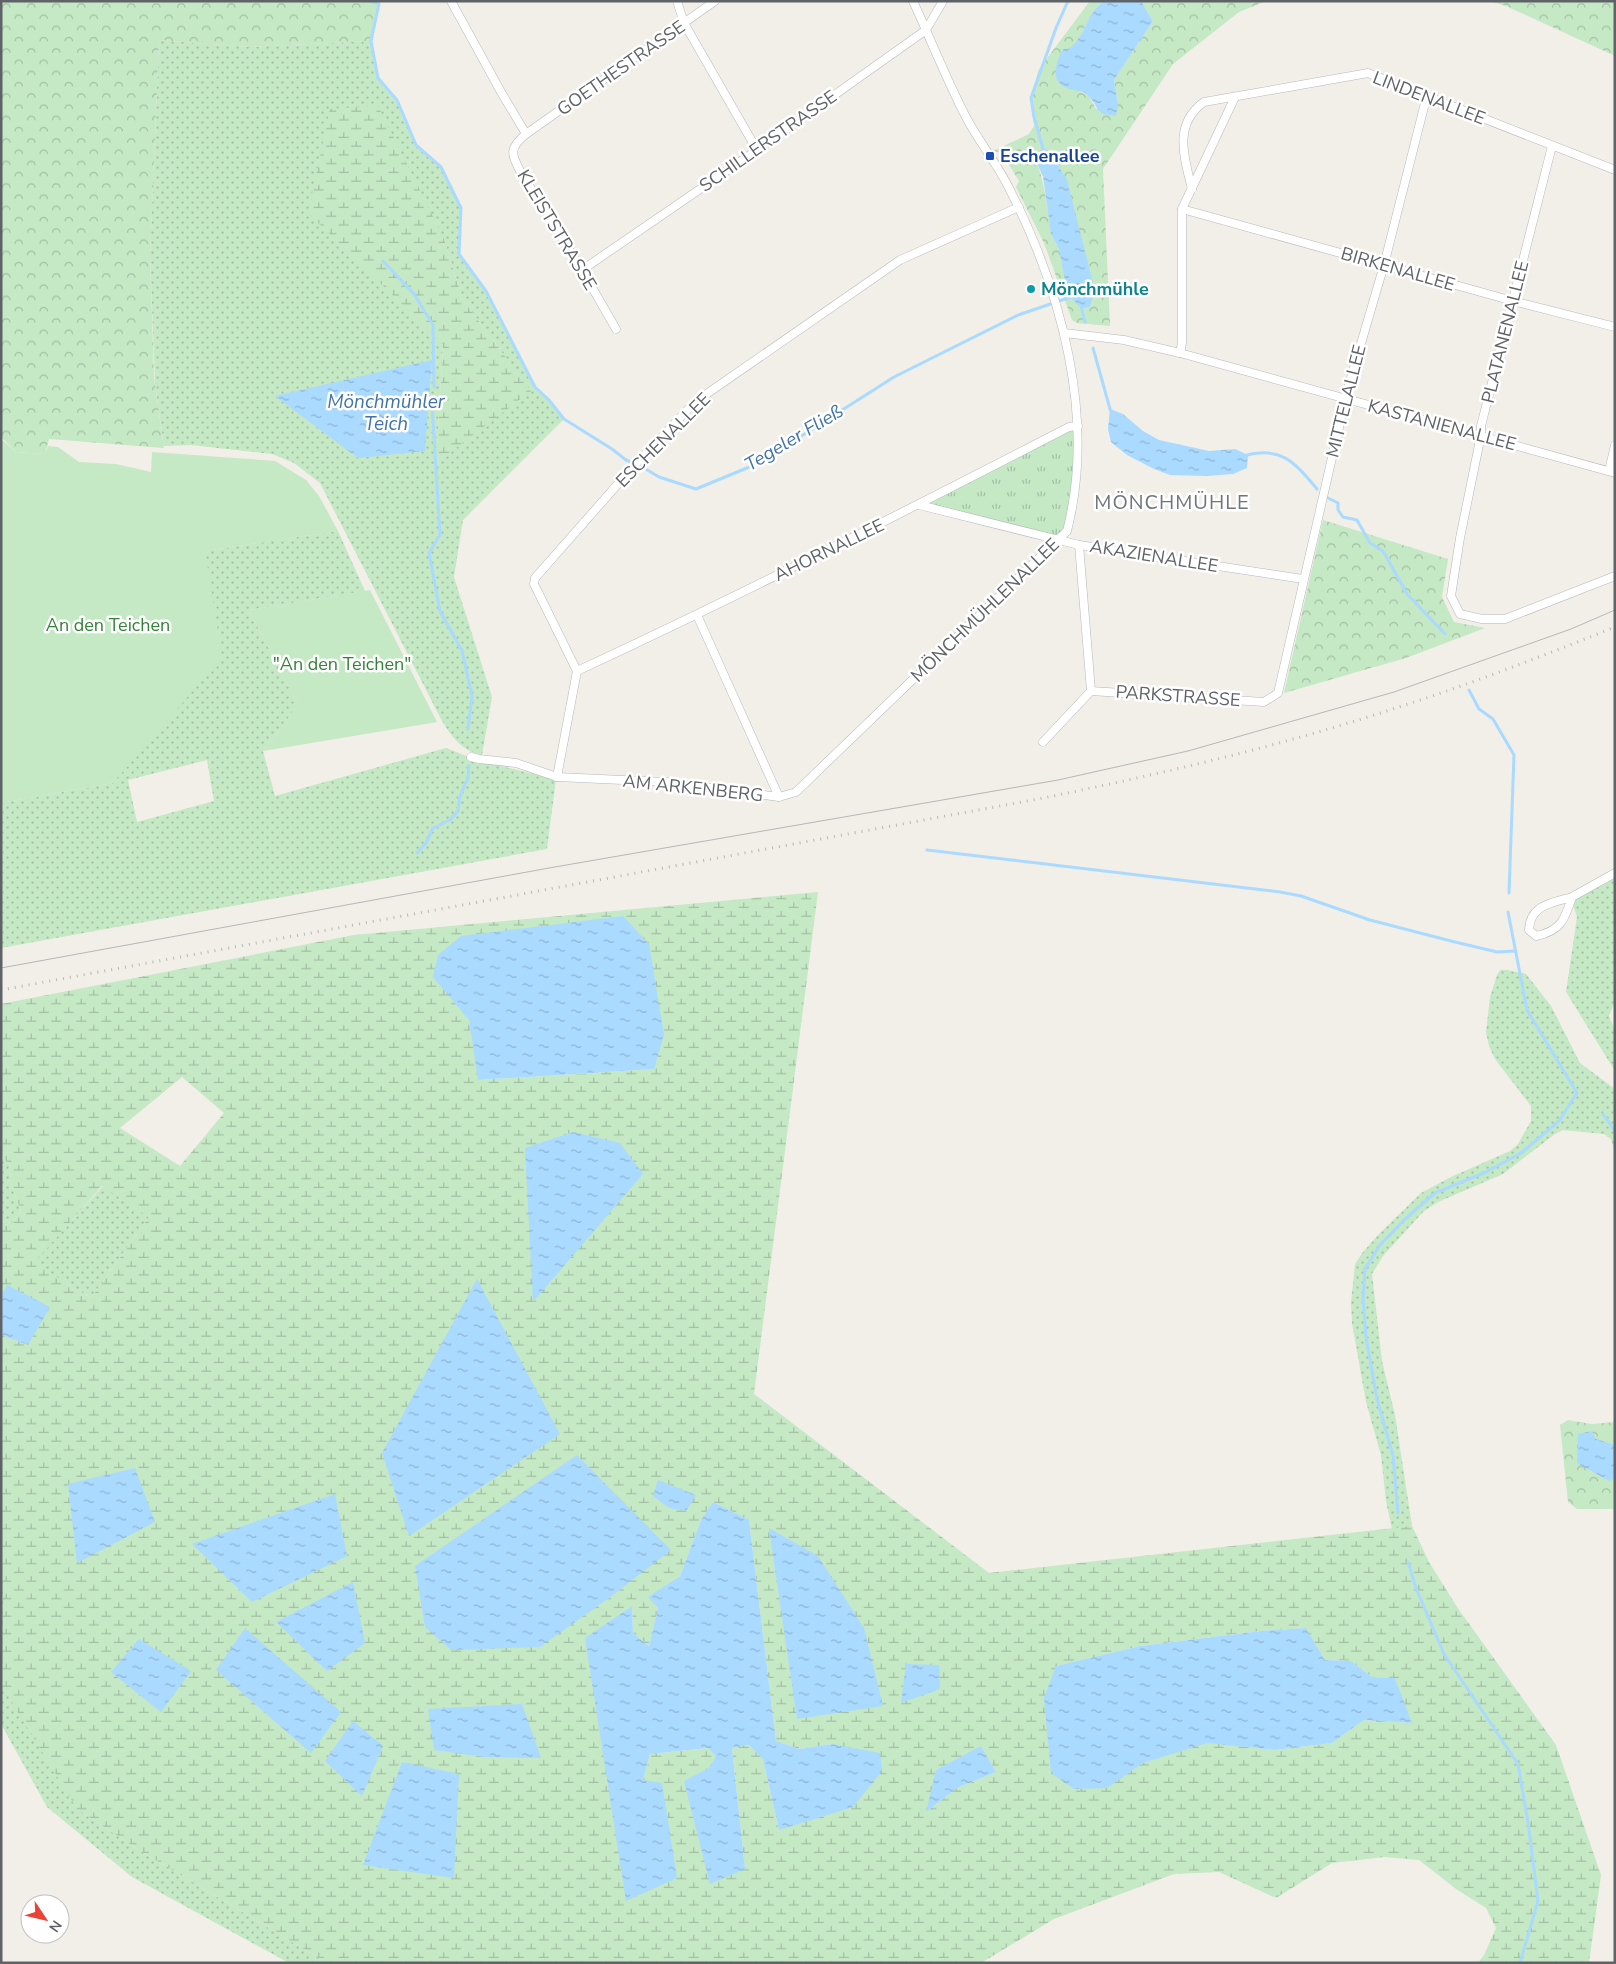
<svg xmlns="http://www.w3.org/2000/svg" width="1616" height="1964" font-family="'Nunito Sans',sans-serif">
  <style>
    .grass { fill: url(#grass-dots); fill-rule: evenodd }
    .forest { fill: url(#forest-crowns); fill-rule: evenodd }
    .wetland { fill: url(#wetland-marsh); fill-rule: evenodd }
    .park { fill: url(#park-tufts) }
    .garden { fill: #c5e8c5 }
    .water { fill: url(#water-ripples) }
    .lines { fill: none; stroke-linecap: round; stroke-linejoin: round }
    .stream { stroke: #aadaff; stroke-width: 3 }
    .minor-casing { stroke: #b5b8bc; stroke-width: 9 }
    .minor { stroke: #fff; stroke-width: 8 }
    .tram { stroke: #b6b7b8; stroke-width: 1 }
    .rail { stroke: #b6b7b8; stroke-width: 3; stroke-dasharray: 1 6; stroke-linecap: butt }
    .transit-dot { fill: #1a4fb4; stroke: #fff; stroke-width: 2 }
    .culture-dot { fill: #0f9aa8; stroke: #fff; stroke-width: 2 }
    .labels { text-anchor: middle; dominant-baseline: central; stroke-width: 5; stroke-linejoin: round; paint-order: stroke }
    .street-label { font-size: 18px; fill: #5f6368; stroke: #fff }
    .transit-label { font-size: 18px; font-weight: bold; fill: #164399; stroke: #fff; text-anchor: start }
    .culture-label { font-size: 18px; font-weight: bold; fill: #0d838f; stroke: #fff; text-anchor: start }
    .park-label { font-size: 18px; fill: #348238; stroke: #fff }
    .water-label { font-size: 19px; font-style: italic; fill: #4174aa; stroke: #fff }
    .quarter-label { font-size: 20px; letter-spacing: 1px; fill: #70757a; stroke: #fff }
  </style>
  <defs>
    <pattern id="grass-dots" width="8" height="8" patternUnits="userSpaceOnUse" patternTransform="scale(1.25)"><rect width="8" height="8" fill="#c5e8c5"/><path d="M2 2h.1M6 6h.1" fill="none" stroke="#a3c0a4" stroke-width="1.8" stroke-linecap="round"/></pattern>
    <pattern id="forest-crowns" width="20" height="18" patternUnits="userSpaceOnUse" patternTransform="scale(1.25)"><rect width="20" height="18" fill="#c5e8c5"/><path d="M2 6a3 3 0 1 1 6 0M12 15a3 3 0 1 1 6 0" fill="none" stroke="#a3c0a4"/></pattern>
    <pattern id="wetland-marsh" width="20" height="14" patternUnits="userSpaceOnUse" patternTransform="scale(1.25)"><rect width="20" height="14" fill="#c5e8c5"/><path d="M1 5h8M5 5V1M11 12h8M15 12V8" fill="none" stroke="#a3c0a4"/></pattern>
    <pattern id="park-tufts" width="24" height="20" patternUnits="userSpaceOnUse" patternTransform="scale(1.25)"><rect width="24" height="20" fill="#c5e8c5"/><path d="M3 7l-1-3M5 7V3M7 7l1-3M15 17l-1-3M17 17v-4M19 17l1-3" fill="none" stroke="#a3c0a4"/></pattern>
    <pattern id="water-ripples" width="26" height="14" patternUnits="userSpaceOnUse" patternTransform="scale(1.25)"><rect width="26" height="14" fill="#aadaff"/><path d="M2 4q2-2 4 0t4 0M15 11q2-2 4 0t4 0" fill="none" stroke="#8eb4d2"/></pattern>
  </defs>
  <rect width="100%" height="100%" fill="#f1efe8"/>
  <g class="grass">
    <path d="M159,40L249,47L371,41L378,78L397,100L416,145L441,167L461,208L459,254L486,291L535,387L549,400L564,419L463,520L454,577L492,697L482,755C463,752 451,736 442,721L320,483L294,463L272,454L191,445L164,446L155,384L150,256ZM444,239L463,300L530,390L436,462L443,344Z"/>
    <path d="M338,531L365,591L249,610L298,705L263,751L275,796L446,748L479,761L556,779L547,849L1,948V803L113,783L204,551ZM207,760L214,801L137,822L128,780Z"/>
    <polygon points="1615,875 1615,1001 1609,1016 1615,1031 1615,1071 1566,992 1577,917 1571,898"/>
    <polygon points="1500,970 1507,970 1526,974 1551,1006 1580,1063 1615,1089 1615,1151 1611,1139 1604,1134 1563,1130 1555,1134 1503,1174 1438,1202 1424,1211 1383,1256 1372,1274 1382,1361 1395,1415 1412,1526 1392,1529 1386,1501 1381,1455 1366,1402 1352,1323 1351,1303 1355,1264 1363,1252 1379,1234 1421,1193 1451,1177 1510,1151 1518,1144 1531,1121 1531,1106 1495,1059 1489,1046 1486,1032 1490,997 1497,975"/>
    <polygon points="1,1156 9,1164 12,1186 21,1211 12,1223 1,1221"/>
    <polygon points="103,1186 149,1217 91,1298 33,1263"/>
    <polygon points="1,1573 77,1809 139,1850 327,1963 289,1963 132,1877 47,1807 1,1724"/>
  </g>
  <g class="forest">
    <polygon points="1,1 370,1 379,4 371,41 249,47 159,40 150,256 154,377 164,448 49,439 45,454 16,452 1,437"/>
    <path d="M1090,1H1103C1085,16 1086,36 1068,50L1074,89L1089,96L1096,109L1118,104L1114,80L1153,21L1141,1H1266L1239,12L1173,64L1103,169L1110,326L1077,323L1072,320L1044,243L1016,187L1019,181L1002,153L993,151L1029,134L1034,126L1030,98L1039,69ZM1035,159L1095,291L1090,307L1082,309C1065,291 1065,275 1060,252C1058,245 1052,239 1051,231C1046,205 1046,184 1035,159Z"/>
    <polygon points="1489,1 1615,1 1615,56 1506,6"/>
    <polygon points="1323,520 1448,559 1442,597 1454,622 1485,628 1406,658 1284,693"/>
    <polygon points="1568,1420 1591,1424 1615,1422 1615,1509 1577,1509 1568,1502 1560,1425"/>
  </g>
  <g class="wetland">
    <polygon points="378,106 444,239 463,300 531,391 436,463 443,344 308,213 330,109"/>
    <path d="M818,892L754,1394L989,1573L1412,1526L1429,1562L1457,1607L1556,1745L1601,1875L1589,1963H1478L1484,1955L1496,1928L1486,1908L1456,1889L1419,1860L1385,1857L1332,1863L1276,1898L1219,1872L1174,1874L1054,1919L981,1963H327L139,1850L77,1809L2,1686L3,1583L1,1573V1335L28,1345L7,1286L1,1296V1221L12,1223L21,1211L12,1186L9,1164L1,1156V1004L354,935ZM469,1020L654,1069L479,1080ZM182,1077L224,1113L180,1166L120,1128ZM102,1186L149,1217L91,1298L34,1263ZM713,1502L749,1520L776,1741L799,1749L832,1744L779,1830L763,1759L749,1745L732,1748L745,1869L710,1768L717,1756L708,1748L650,1754L643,1780L585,1639L632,1606L633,1633L649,1646L658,1608L649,1597L680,1576L701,1520ZM1306,1628L1325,1660L1351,1661L1372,1677L1395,1678L1411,1723L1364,1720L1332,1743L1275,1750L1207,1742L1143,1763L1056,1666L1140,1646L1261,1631ZM981,1746L996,1772L957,1788L926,1812Z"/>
  </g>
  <polygon class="park" points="1078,427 1077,462 1067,531 1056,539 921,505"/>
  <g class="garden">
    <polygon points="1,439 16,452 45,454 48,446 58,447 79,462 116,464 151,472 152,452 275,461 306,480 319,496 338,531 205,551 222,657 113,783 1,803"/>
    <polygon points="370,590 437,722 263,751 298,705 249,610"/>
  </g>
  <g class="water">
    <path d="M1103,1H1141L1153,21L1114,80L1118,104L1116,116C1092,114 1101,107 1087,95C1080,89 1072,91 1065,87C1049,79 1057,61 1063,49H1068C1086,37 1085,16 1103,1Z"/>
    <polygon points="1043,148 1049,151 1067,180 1095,291 1090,307 1081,309 1071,297 1066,285 1059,249 1051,234 1043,176 1035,159"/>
    <polygon points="432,360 425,451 358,458 275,396"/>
    <polygon points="1110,409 1123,414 1143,431 1159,440 1209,451 1235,449 1248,455 1247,468 1233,474 1206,476 1170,475 1154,469 1127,455 1111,442 1108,429"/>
    <polygon points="623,916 649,944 664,1035 654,1069 478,1080 469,1020 433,977 438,955 461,936"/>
    <polygon points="573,1132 620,1143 643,1174 533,1302 525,1148"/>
    <polygon points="477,1279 560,1434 409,1536 382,1453"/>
    <polygon points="7,1285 50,1307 28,1345 1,1335 1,1296"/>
    <polygon points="1592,1431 1596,1439 1615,1445 1615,1478 1609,1481 1577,1463 1578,1434"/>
    <polygon points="577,1455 671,1550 609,1598 540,1647 451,1650 425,1627 415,1566"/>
    <polygon points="135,1468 155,1522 77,1563 68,1484"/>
    <polygon points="658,1480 696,1495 686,1511 669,1508 653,1496"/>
    <polygon points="335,1494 347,1556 252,1602 192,1544"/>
    <polygon points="713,1502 749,1520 776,1741 799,1749 832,1744 880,1753 882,1771 853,1807 779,1830 763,1759 749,1745 732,1748 745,1869 710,1884 684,1781 709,1768 716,1756 708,1748 650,1754 643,1780 662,1783 677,1878 626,1901 585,1638 632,1606 633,1633 649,1646 658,1608 648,1597 680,1576 701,1520"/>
    <polygon points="769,1528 818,1556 864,1628 883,1706 797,1719"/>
    <polygon points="353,1582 365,1643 327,1671 276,1622"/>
    <polygon points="245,1628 341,1712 311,1753 216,1670"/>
    <polygon points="1306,1628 1325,1660 1351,1661 1372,1677 1395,1678 1412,1723 1364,1720 1332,1743 1275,1750 1207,1743 1143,1763 1107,1788 1074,1789 1051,1773 1044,1698 1056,1666 1140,1646 1261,1631"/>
    <polygon points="139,1639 191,1671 161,1712 111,1672"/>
    <polygon points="906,1664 939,1665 940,1689 901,1703"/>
    <polygon points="522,1704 541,1758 485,1757 434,1750 428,1709"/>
    <polygon points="353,1721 383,1746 362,1796 325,1761"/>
    <polygon points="981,1746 996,1772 957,1788 926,1812 936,1770"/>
    <polygon points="402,1762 459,1774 454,1878 363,1865"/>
  </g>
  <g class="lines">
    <g class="stream">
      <polyline points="370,1 379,4 371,41 378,78 397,100 416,145 441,167 461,208 459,254 486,291 535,387 549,400 564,419 612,449 626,460 639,465 659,477 696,489 759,463 894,377 1018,315 1074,296"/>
      <polyline points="1044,152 1034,117 1031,98 1056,28 1068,1"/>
      <polyline points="383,261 414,294 433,325 434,387"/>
      <polyline points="1081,306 1085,322"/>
      <polyline points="1093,348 1110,409 1112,413"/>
      <polyline points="432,404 440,535 429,553 440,611 462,651 472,696 468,729"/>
      <path d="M1244,456C1281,445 1295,463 1317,489"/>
      <polyline points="1328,498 1338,503 1338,510 1343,517 1357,520 1370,543 1383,551 1407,594 1445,634"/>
      <polyline points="1469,690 1479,709 1493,719 1514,755 1509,893"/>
      <polyline points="927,850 1280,892 1301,896 1370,920 1451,941 1497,952 1515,951"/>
      <polyline points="417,853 426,843 433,828 450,820 458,811 460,796 468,778 469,766"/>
      <polyline points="1603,1114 1615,1131"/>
      <polyline points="1398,1513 1393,1456 1377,1399 1366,1337 1363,1298 1365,1269 1380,1245 1405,1219 1435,1193 1486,1172 1521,1153 1559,1121 1577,1093 1527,1010 1508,912"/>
      <polyline points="1408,1562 1416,1588 1444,1654 1518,1764 1528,1822 1538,1901 1520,1963"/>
    </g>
    <defs>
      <g id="minor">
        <path d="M451,1L501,92L526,134C509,148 511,153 520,171L582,270L616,329"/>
        <polyline points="677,1 684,23 757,150"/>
        <polyline points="526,134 715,1"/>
        <polyline points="1552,146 1481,426 1481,435 1460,538 1451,596 1460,614 1482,619 1505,619 1615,576"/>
        <path d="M1192,189C1184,157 1173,124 1204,102L1368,73L1615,170"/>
        <polyline points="1182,209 1513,301 1615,327"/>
        <polyline points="582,270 757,150 926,30 943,1"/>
        <polyline points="1064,333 1124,340 1180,353 1615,473"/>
        <polyline points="1180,353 1182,343 1182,209 1235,97"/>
        <polyline points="1609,471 1615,445"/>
        <polyline points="919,505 1079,545 1303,579"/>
        <polyline points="697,615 779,797"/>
        <path d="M577,671C743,594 906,511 1069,427L1078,426"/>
        <polyline points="1091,691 1264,702 1278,693 1348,388 1384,265 1427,95"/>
        <polyline points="1043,742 1091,691 1079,545"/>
        <path d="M471,757L479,759L516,763L557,777L666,782L779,797L796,792L1067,531C1096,419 1062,292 1010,190C998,165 980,143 967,119C947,81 931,40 913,1"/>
        <polyline points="557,777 577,671 534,584 535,578 632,468 695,402 900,260 1019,207"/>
        <path d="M1572,897C1551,903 1530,905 1529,930L1536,936C1561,931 1565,919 1572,897L1615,873"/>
      </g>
    </defs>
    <use href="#minor" class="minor-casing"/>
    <use href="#minor" class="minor"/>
    <polyline class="tram" points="1,968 549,868 1058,780 1188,751 1394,692 1571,629 1615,610"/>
    <path class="rail" d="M1,990L1038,799C1162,774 1285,745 1405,705C1476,682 1545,655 1615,627"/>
  </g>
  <rect class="transit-dot" x="985" y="151" width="10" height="10" rx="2.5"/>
  <circle class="culture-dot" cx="1031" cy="289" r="5"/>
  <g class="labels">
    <g class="street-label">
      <text transform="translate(621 68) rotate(-35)">GOETHESTRASSE</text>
      <text transform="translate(1429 98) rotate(21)">LINDENALLEE</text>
      <text transform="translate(768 141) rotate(-35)">SCHILLERSTRASSE</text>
      <text transform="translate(557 230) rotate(59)">KLEISTSTRASSE</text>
      <text transform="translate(1398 269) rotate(16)">BIRKENALLEE</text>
      <text transform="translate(1505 332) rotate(-76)">PLATANENALLEE</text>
      <text transform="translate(1346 401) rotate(-76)">MITTELALLEE</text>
      <text transform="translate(1442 425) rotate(15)">KASTANIENALLEE</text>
      <text transform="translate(663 440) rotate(-45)">ESCHENALLEE</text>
      <text transform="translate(829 550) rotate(-26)">AHORNALLEE</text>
      <text transform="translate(1154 556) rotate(9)">AKAZIENALLEE</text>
      <text transform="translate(985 610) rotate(-44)">MÖNCHMÜHLENALLEE</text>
      <text transform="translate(1178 696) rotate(4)">PARKSTRASSE</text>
      <text transform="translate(693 788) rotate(6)">AM ARKENBERG</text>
    </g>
    <g class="transit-label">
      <text x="1000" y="156">Eschenallee</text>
    </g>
    <g class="culture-label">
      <text x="1041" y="289">Mönchmühle</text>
    </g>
    <g class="park-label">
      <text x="108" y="625">An den Teichen</text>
      <text x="342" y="664">"An den Teichen"</text>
    </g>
    <g class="water-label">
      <text x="386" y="402">Mönchmühler<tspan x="386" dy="22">Teich</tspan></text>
      <text transform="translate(794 438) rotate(-31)">Tegeler Fließ</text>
    </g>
    <g class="quarter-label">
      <text x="1172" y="502">MÖNCHMÜHLE</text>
    </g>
  </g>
  <rect width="1616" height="1964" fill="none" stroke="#5f6368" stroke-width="5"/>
  <g transform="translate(45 1919) rotate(125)"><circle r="24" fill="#ffffff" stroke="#bfc1c3"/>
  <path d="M0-4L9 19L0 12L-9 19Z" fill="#ea4335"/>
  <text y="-8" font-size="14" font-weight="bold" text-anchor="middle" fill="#5f6368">N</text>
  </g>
</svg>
